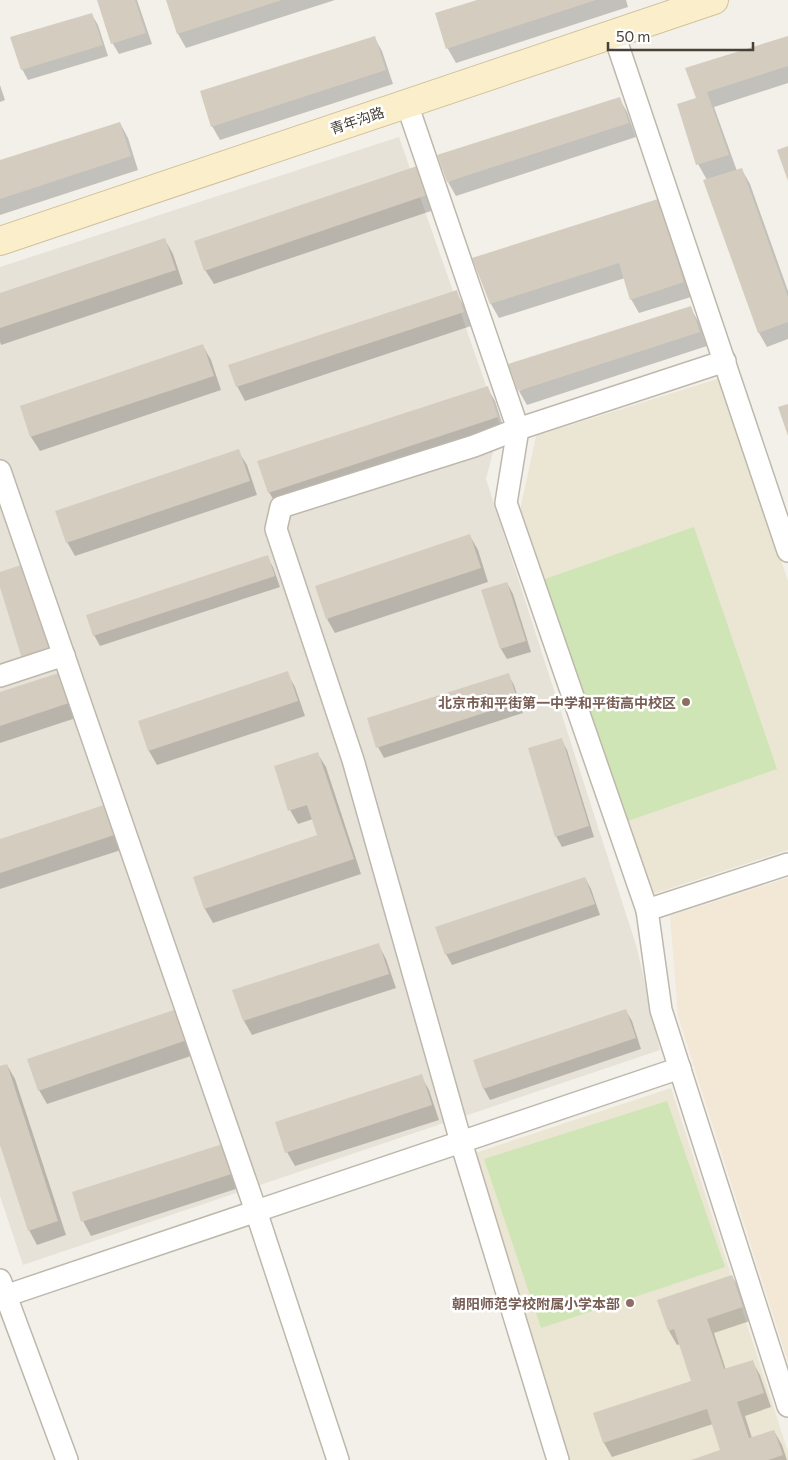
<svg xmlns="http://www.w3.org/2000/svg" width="788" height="1460" font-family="Commissioner,'Noto Sans SC',sans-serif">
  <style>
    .residential { fill: #e7e2d8 }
    .commercial { fill: #f3e7d6 }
    .education { fill: #ebe5d4 }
    .green { fill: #cfe5b5 }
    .shadow { fill: #0003 }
    .building { fill: #d4ccbf }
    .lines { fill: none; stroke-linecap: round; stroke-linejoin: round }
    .street-casing { stroke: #beb8ac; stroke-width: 24 }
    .secondary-casing { stroke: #d0c29c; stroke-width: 30 }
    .street { stroke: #fff; stroke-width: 21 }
    .secondary { stroke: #fbefcb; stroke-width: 28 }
    .education-dot { fill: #8d6e63; stroke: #fff; stroke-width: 2 }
    .labels { text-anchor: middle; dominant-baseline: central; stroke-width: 5; stroke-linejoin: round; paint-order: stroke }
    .street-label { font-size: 14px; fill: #474138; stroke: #fff }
    .education-label { font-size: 14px; font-weight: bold; fill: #785e54; stroke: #fff; text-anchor: end }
  </style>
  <rect width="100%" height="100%" fill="#f3f0e9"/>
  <polygon class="residential" points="399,137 500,425 486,479 637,948 660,1050 23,1265 0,1196 0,267"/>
  <polygon class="commercial" points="788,878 788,1362 678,1016 670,916"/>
  <g class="education">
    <polygon points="720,378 788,581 788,850 650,895 519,515 536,436"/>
    <polygon points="671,1088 788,1452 788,1460 569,1460 472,1154"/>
  </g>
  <g class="green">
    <polygon points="694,527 777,769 625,822 542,580"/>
    <polygon points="667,1101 725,1267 541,1328 484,1159"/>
  </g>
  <g class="shadow">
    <polygon points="98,0 137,0 152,44 119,54 113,44"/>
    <polygon points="168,0 335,0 186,48 178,34"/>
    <polygon points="482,0 626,0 628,7 456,63 448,49 437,14"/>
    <polygon points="92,15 98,25 108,56 28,80 22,69"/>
    <polygon points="374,37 382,51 393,84 220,140 212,126"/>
    <polygon points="788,37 788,83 714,107 737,171 742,170 750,184 788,291 788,339 767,347 759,333 704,181 707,180 698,164 697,99 687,68"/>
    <polygon points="0,85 5,100 0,102"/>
    <polygon points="619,98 627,112 636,137 456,196 448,182"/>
    <polygon points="120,123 128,138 138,170 0,215 0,161"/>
    <polygon points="422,165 440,208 214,284 205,270"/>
    <polygon points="658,201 666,215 691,297 639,313 631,299 625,278 499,318 491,304 474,258"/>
    <polygon points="165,240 173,254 183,284 1,345 0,342 0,295"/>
    <polygon points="456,292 464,306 471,326 245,401 237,386"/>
    <polygon points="690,307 698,321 707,346 527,405 519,391"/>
    <polygon points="203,346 211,360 221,390 40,451 31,437 21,406"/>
    <polygon points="487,387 495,401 505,432 277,506 269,492"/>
    <polygon points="238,451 247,465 257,495 75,556 67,542"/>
    <polygon points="470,536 478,550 488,582 335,633 327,619"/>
    <polygon points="267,557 273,567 280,587 100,646 94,635"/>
    <polygon points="507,583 513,594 531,652 507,659 501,649 483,591"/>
    <polygon points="64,672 82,716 0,743 0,693"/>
    <polygon points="287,673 295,687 305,716 157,765 149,751 139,722"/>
    <polygon points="508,674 514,685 523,713 384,758 378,747"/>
    <polygon points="561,739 567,750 594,837 562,847 556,836"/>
    <polygon points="317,753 326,767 361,874 213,923 205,909 194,878 319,836 313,819 298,824 290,810"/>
    <polygon points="104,806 112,820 121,850 0,889 0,840"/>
    <polygon points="585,878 591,889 600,915 452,965 446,954"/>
    <polygon points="378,944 386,959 396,988 252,1035 244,1021 234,991"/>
    <polygon points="182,1008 200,1053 47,1104 39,1090"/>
    <polygon points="626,1011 632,1021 641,1049 490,1100 484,1089 475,1061"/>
    <polygon points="7,1065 15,1079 66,1235 37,1245 29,1230 0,1141 0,1067"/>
    <polygon points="421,1076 429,1090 439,1120 295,1166 287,1152"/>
    <polygon points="228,1144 245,1186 91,1236 83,1221"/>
    <polygon points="732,1276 740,1290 750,1321 714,1333 726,1370 752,1361 760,1375 771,1407 745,1416 752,1438 774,1431 782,1445 787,1460 694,1460 722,1451 713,1424 612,1457 604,1443 595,1414 693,1382 680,1344 677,1345 669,1331"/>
  </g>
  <g class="building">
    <polygon points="97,0 135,0 146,33 111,44"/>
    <polygon points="166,0 282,0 177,34"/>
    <polygon points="477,0 596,0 446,49 435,13"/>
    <polygon points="92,13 103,45 21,70 10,37"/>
    <polygon points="375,36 386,70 211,127 200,91"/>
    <polygon points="788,36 788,66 707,92 729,155 696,165 677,104 696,98 685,68"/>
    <polygon points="620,97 629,123 447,182 437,155"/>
    <polygon points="120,122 131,156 0,199 0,160"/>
    <polygon points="788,146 788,181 777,150"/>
    <polygon points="423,164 433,193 204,271 194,241"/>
    <polygon points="742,168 788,297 788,322 758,333 703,180"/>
    <polygon points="658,199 684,282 630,300 619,263 490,304 472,258"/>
    <polygon points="165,238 176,270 0,328 0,293"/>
    <polygon points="457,290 464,312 236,387 228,365"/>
    <polygon points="691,306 700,332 518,391 508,364"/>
    <polygon points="203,344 214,376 30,437 20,406"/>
    <polygon points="488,386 498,417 268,493 257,461"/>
    <polygon points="788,404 788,436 778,407"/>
    <polygon points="239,449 250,481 66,543 55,511"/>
    <polygon points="470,534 481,568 326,619 315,586"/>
    <polygon points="268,555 275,576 93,636 86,615"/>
    <polygon points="27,563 54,650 22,659 0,587 0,572"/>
    <polygon points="507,582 526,641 500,649 481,590"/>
    <polygon points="65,671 75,701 0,726 0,692"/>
    <polygon points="288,671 298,701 148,751 138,721"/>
    <polygon points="509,673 518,702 376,748 367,718"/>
    <polygon points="562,738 589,826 555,837 528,748"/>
    <polygon points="318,752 354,859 204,909 193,877 317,835 307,805 288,811 274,766"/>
    <polygon points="104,805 114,835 0,873 0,839"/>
    <polygon points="585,877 595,904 445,955 435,927"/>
    <polygon points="379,943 389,974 243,1021 232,990"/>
    <polygon points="183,1007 193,1038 38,1091 27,1059"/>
    <polygon points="626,1009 636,1038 483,1089 473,1060"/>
    <polygon points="7,1064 58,1221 28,1231 0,1145 0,1066"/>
    <polygon points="422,1074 432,1105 285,1153 275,1122"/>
    <polygon points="229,1142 238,1172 81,1222 72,1192"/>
    <polygon points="732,1275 743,1307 707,1319 724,1369 753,1360 764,1393 737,1402 749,1438 774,1430 783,1455 768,1460 691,1460 720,1450 707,1409 603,1443 593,1413 691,1381 674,1329 668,1331 657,1300"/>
  </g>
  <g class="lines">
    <defs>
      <g id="street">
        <polyline points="614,34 788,551"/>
        <polyline points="407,104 518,429 506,503 647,910 661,1010 788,1406"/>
        <polyline points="0,471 256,1211 338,1460"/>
        <polyline points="0,676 64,655"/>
        <polyline points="647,910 788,864"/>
        <polyline points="0,1280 67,1460"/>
        <polyline points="5,1296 680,1068"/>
        <polyline points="558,1460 461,1142 353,760 276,529 281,507 474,446 518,429 725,361"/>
      </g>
      <polyline id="secondary" points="0,241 714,0"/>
    </defs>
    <use href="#street" class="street-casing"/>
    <use href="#secondary" class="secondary-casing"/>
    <use href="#street" class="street"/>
    <use href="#secondary" class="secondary"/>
  </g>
  <g class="education-dot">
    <circle cx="686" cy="702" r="5"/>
    <circle cx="630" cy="1303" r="5"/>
  </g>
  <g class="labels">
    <g class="street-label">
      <text transform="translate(357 120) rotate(-19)">青年沟路</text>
    </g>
    <g class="education-label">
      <text x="676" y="702">北京市和平街第一中学和平街高中校区</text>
      <text x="620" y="1303">朝阳师范学校附属小学本部</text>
    </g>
  </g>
  <path d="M608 42v8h145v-8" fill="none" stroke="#474138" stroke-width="2.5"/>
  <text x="616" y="42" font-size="15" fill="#474138" stroke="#ffffff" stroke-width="4" paint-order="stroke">50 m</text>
</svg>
